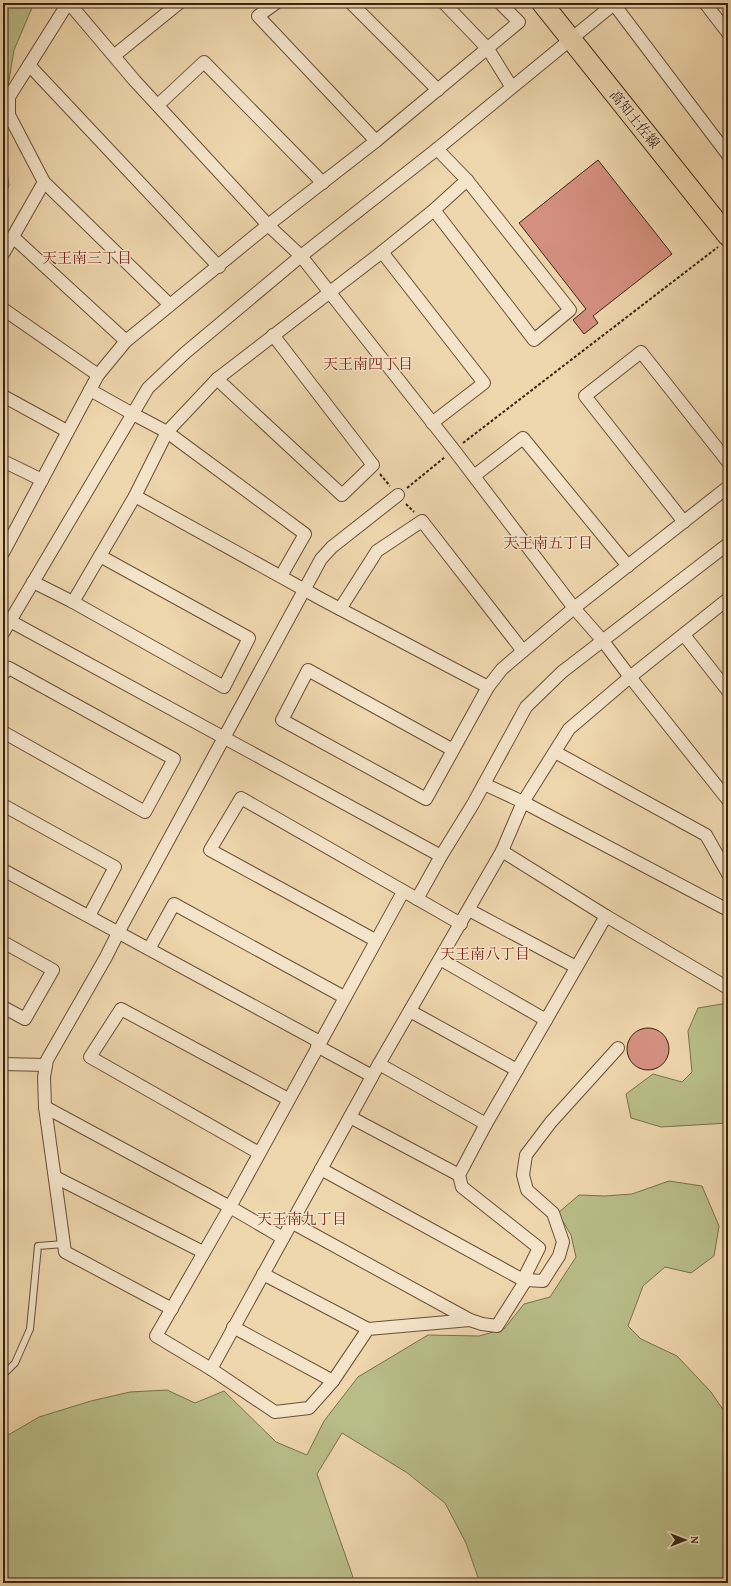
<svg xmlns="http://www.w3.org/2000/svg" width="731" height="1586" font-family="'Gentium Book Plus','Noto Serif JP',serif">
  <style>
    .green { fill: #b9be89; stroke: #7a704c }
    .building { fill: #d59080; stroke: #3b2310 }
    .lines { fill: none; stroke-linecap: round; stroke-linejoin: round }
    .lane-casing { stroke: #685037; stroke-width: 8 }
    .street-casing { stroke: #685037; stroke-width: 14 }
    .primary-casing { stroke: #3b2310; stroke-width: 22 }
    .path { stroke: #3b2310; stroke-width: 2; stroke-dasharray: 3 2; stroke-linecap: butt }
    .lane { stroke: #f4e4ca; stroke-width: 6 }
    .street { stroke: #f4e4ca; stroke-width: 12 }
    .primary { stroke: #eed6ad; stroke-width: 20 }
    .labels { text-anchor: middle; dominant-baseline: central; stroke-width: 3; stroke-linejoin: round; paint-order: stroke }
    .street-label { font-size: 14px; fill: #3b2310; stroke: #f4e4ca }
    .neighbourhood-label { font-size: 15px; fill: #7a1f14; stroke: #f4e4ca }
  </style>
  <rect width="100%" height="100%" fill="#eed6ad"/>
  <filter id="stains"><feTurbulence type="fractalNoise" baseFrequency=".005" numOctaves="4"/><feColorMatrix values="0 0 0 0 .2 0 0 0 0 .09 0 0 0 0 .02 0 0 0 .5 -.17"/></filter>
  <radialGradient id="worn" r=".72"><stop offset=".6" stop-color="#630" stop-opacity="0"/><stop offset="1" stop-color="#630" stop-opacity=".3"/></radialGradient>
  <g class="green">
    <polygon points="3,3 34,3 14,50 3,116"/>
    <polygon points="3,148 9,185 3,202"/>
    <polygon points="728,1003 728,1123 661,1127 631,1118 626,1094 653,1074 682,1082 692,1072 688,1031 698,1008"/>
    <polygon points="669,1181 702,1186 719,1226 714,1256 691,1273 665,1267 643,1286 628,1326 641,1339 677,1356 711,1392 728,1417 728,1577 699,1583 480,1583 466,1543 445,1503 406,1472 342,1433 317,1474 355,1583 3,1583 3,1438 39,1417 91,1401 130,1392 167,1390 195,1403 224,1391 276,1442 307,1455 324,1421 358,1377 428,1335 479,1336 504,1329 524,1304 550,1297 576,1257 571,1235 558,1213 579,1195 605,1196 632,1194"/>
  </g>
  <g class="building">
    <polygon points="598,160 672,254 593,316 598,323 584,334 573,320 586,309 519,223"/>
    <circle cx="648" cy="1049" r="21"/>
  </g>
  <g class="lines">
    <defs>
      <polyline id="lane" points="3,1375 15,1363 30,1329 38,1246 64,1244"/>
      <g id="street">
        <polyline points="68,3 9,97 9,115 44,182 169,304"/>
        <polyline points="69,3 135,81 268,225 301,256 454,450 574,608 603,641 630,677 728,800"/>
        <polyline points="276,3 258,16 376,141"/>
        <polyline points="351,3 438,90"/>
        <polyline points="444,3 488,49 511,86"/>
        <polyline points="613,3 728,155"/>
        <polyline points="705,3 728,33"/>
        <polyline points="115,55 179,3"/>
        <polyline points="29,65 219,267"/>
        <polyline points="158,105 204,62 323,183"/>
        <polyline points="434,210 534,340 570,310 467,180 437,149"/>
        <polyline points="13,237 126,341"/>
        <polyline points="382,252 484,383 432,423"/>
        <polyline points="3,254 44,182"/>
        <polyline points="3,309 98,375"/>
        <polyline points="217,379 342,495 373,465 273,335"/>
        <polyline points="90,390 133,414 167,432 305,534 281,576"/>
        <polyline points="3,396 67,431"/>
        <polyline points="3,461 42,480"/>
        <polyline points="474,476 523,438 628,566"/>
        <polyline points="135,496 323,600 488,687"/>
        <polyline points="684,522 585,396 641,352 728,462"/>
        <polyline points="3,553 98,375 126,341 268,225 376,141 519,22 500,3"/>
        <polyline points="33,582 73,602 224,687 249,638 100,556"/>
        <polyline points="73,602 135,496 167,432 217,379 382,252 434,210 467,180"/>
        <polyline points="340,609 377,551 422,521 523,651"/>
        <polyline points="10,621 441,856"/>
        <polyline points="3,633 148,388 185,353 301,256 437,149 615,3"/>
        <polyline points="684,635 728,691"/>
        <polyline points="3,732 145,812 174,759 9,668 3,674"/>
        <polyline points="453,750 308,670 282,720 426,799 488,687 502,669 574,608 728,487"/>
        <polyline points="555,752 706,835 728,874"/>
        <polyline points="484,784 523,802 728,910"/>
        <polyline points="3,805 115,867 89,916"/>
        <polyline points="502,851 606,916"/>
        <polyline points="3,870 320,1042"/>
        <polyline points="403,892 230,1207 156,1336 211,1369 275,1412 309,1408 333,1381 368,1329 470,1320"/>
        <polyline points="417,899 441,856 473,804 526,707 562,672 728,544"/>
        <polyline points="469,910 576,967"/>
        <polyline points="375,940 210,850 241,798 461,924"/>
        <polyline points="3,942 53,970 25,1019 3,1007"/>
        <polyline points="149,949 174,904 344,997"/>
        <polyline points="440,959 546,1020"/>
        <polyline points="410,1011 517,1070"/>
        <polyline points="317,1046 372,1076"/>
        <polyline points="3,1064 46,1065"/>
        <polyline points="379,1064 486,1124"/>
        <polyline points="45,1107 230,1207 283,1238"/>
        <polyline points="350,1117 459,1175"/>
        <polyline points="259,1153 90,1057 121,1009 288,1099"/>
        <polyline points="321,1169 523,1280"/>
        <polyline points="55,1177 203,1252"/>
        <polyline points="291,1222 470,1320 482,1324 497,1326 526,1280 523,1280 539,1248 462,1187 459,1175 486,1124 606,916 728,988"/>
        <polyline points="263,1274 368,1329"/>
        <polyline points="526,1280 543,1281 559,1256 563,1242 553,1213 527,1190 523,1175 526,1155 551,1122 618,1048"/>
        <polyline points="172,1309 65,1252 45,1107 44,1077 47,1060 106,957 118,933 321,559 332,547 398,495"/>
        <polyline points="233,1327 333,1381"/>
        <polyline points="211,1369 379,1064 502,851 523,802 569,729 630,677 728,599"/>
      </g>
      <polyline id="primary" points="542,3 728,236"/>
    </defs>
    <use href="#lane" class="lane-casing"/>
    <use href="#street" class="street-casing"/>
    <use href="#primary" class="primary-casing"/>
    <g class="path">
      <polyline points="463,443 718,247"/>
      <polyline points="380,474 390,486"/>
      <polyline points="407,488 445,457"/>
      <polyline points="406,504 414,512"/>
    </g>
    <use href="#lane" class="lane"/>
    <use href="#street" class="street"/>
    <use href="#primary" class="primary"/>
  </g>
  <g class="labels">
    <g class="street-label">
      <text transform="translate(635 119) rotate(51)">高知土佐線</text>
    </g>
    <g class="neighbourhood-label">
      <text x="87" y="257">天王南三丁目</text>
      <text x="368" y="363">天王南四丁目</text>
      <text x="548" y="542">天王南五丁目</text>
      <text x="485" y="953">天王南八丁目</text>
      <text x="302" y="1218">天王南九丁目</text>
    </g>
  </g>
  <rect width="731" height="1586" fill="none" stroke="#eed6ad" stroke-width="16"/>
  <rect x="4" y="4" width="723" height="1578" fill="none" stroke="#3b2310" stroke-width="2"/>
  <rect x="8" y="8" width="715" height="1570" fill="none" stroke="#3b2310"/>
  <g transform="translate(685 1540) rotate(90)" stroke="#f4e4ca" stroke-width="3" paint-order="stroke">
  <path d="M0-3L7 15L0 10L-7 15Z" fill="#3b2310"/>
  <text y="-6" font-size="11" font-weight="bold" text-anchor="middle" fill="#3b2310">N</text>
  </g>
  <rect width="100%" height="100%" filter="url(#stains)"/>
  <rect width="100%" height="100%" fill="url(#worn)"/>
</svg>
